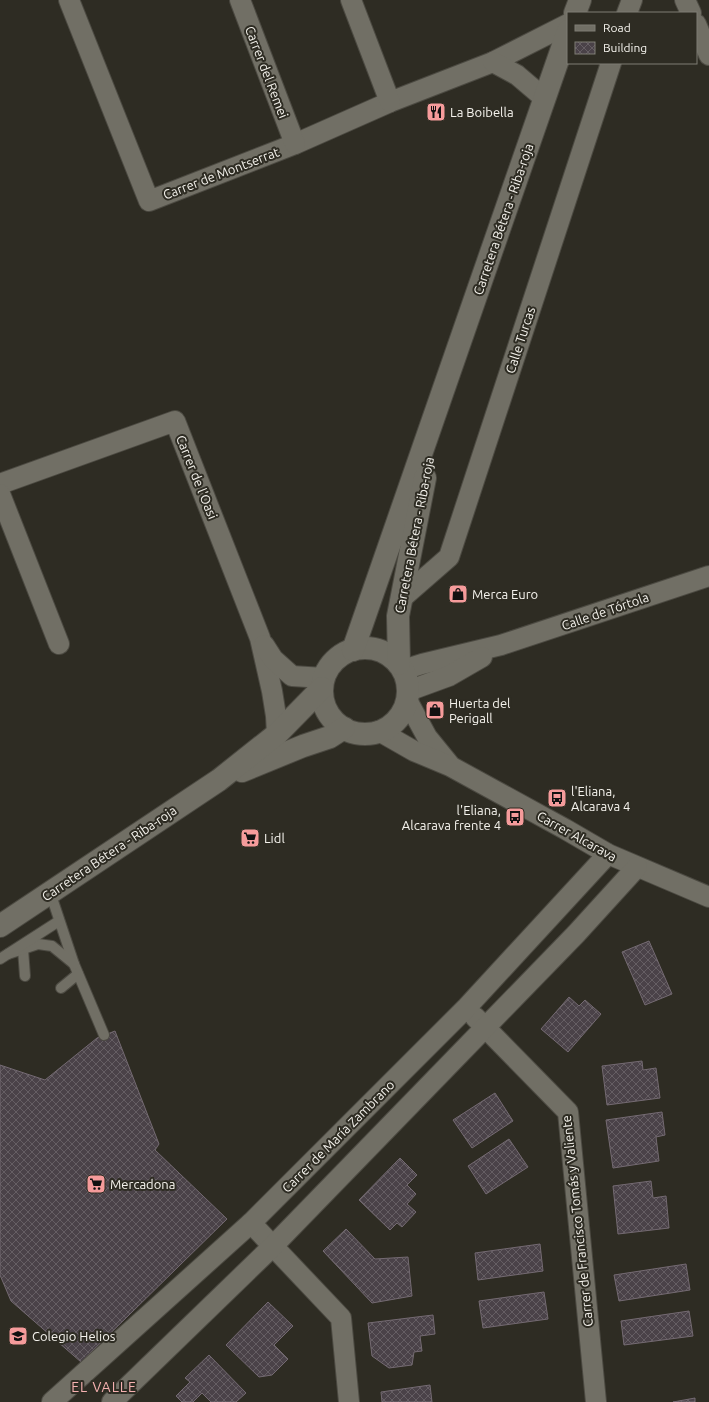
<svg xmlns="http://www.w3.org/2000/svg" width="709" height="1402" font-family="Ubuntu,sans-serif">
  <style>
    .building { fill: url(#building-cross-hatch); stroke: #746a72 }
    .lines { fill: none; stroke-linecap: round; stroke-linejoin: round }
    .service-casing { stroke: #4c4a42; stroke-width: 12 }
    .minor-casing { stroke: #4c4a42; stroke-width: 22 }
    .secondary-casing { stroke: #4c4a42; stroke-width: 24 }
    .service { stroke: #716f65; stroke-width: 10 }
    .minor { stroke: #716f65; stroke-width: 20 }
    .secondary { stroke: #716f65; stroke-width: 22 }
    .labels { text-anchor: middle; dominant-baseline: central; stroke-width: 4; stroke-linejoin: round; paint-order: stroke }
    .street-label { font-size: 13px; fill: #f5f3ed; stroke: #2e2c23 }
    .poi-label { font-size: 13px; fill: #f5f3ed; stroke: #2e2c23; text-anchor: start }
    .neighbourhood-label { font-size: 14px; letter-spacing: 1px; fill: #f5b1b0; stroke: #2e2c23 }
  </style>
  <defs>
    <pattern id="building-cross-hatch" width="8" height="8" patternUnits="userSpaceOnUse"><rect width="8" height="8" fill="#4a4248"/><path d="M0 0l8 8M0 8l8-8" fill="none" stroke="#655e63"/></pattern>
  </defs>
  <rect width="100%" height="100%" fill="#2e2c23"/>
  <g class="building">
    <polygon points="649,941 672,994 645,1005 622,952"/>
    <polygon points="569,997 579,1006 585,1000 601,1014 568,1052 541,1029"/>
    <polygon points="115,1031 159,1144 155,1150 227,1219 81,1362 11,1301 0,1275 0,1065 45,1080 97,1038"/>
    <polygon points="642,1061 643,1070 656,1068 660,1098 607,1105 602,1066"/>
    <polygon points="495,1093 513,1121 472,1148 453,1120"/>
    <polygon points="662,1112 665,1135 656,1137 659,1161 613,1168 606,1120"/>
    <polygon points="509,1139 528,1167 486,1194 468,1166"/>
    <polygon points="400,1158 417,1175 407,1185 416,1194 407,1204 416,1212 402,1227 397,1223 390,1230 359,1200"/>
    <polygon points="651,1181 653,1198 666,1196 669,1228 618,1234 613,1186"/>
    <polygon points="346,1229 375,1259 408,1257 412,1296 372,1303 323,1251"/>
    <polygon points="540,1244 543,1271 478,1280 475,1253"/>
    <polygon points="686,1264 690,1290 619,1301 614,1275"/>
    <polygon points="544,1292 548,1319 483,1328 479,1301"/>
    <polygon points="268,1302 293,1326 274,1345 288,1359 272,1375 259,1377 226,1345"/>
    <polygon points="689,1311 693,1336 624,1345 621,1321"/>
    <polygon points="433,1315 435,1334 420,1336 422,1351 414,1352 412,1365 389,1368 372,1356 368,1323"/>
    <polygon points="209,1355 246,1393 236,1402 211,1402 202,1393 193,1402 182,1402 176,1396 190,1382 185,1378"/>
    <polygon points="430,1385 432,1402 382,1402 381,1392"/>
    <polygon points="695,1398 695,1402 673,1402"/>
  </g>
  <g class="lines">
    <defs>
      <g id="service">
        <polyline points="50,892 74,964 104,1035"/>
        <polyline points="23,949 25,976"/>
        <polyline points="8,954 38,944 52,946 74,964"/>
        <polyline points="0,959 59,921"/>
        <polyline points="61,988 78,974"/>
      </g>
      <g id="minor">
        <polyline points="69,0 149,201 295,144 390,102 493,62 568,24"/>
        <polyline points="240,0 295,144"/>
        <polyline points="351,0 390,102"/>
        <polyline points="685,0 691,13"/>
        <polyline points="627,13 632,0"/>
        <polyline points="696,24 709,55"/>
        <polyline points="493,62 517,75 544,98"/>
        <polyline points="0,484 175,421 260,638 272,691 276,716 277,734"/>
        <polyline points="0,494 59,644"/>
        <polyline points="402,598 449,557 611,63"/>
        <polyline points="264,645 273,659 292,676 324,678"/>
        <polyline points="403,670 422,664 501,645 709,576"/>
        <polyline points="408,691 449,676 482,657"/>
        <polyline points="407,700 427,737 449,764"/>
        <polyline points="379,731 414,751 450,766 565,829 608,854 709,897"/>
        <polyline points="475,1017 568,1112 596,1402"/>
        <polyline points="251,1223 341,1318 349,1402"/>
        <polyline points="52,1402 251,1223 467,1007 608,854"/>
        <polyline points="112,1402 272,1247 576,934 637,867"/>
      </g>
      <g id="secondary">
        <polyline points="575,13 580,0"/>
        <circle cx="365" cy="691" r="43"/>
        <polyline points="353,650 568,31"/>
        <polyline points="399,664 398,616 425,478"/>
        <polyline points="242,771 303,746 330,737 344,728"/>
        <polyline points="0,926 219,780 277,734 322,688"/>
      </g>
    </defs>
    <use href="#service" class="service-casing"/>
    <use href="#minor" class="minor-casing"/>
    <use href="#secondary" class="secondary-casing"/>
    <use href="#service" class="service"/>
    <use href="#minor" class="minor"/>
    <use href="#secondary" class="secondary"/>
  </g>
  <defs>
    <symbol id="restaurant-square" viewBox="-11 -11 22 22"><rect x="-9" y="-9" width="18" height="18" rx="4" fill="#f59b9b" stroke="#2e2c23"/><path d="M-5-6h1v4h1v-4h1v4h1v-4h1v5L-1.5 .5V6h-2V.5L-5-1ZM5-6V6H3V1.5H1.5Q1.5-4 5-6Z" fill="#111"/></symbol>
    <symbol id="shop-square" viewBox="-11 -11 22 22"><rect x="-9" y="-9" width="18" height="18" rx="4" fill="#f59b9b" stroke="#2e2c23"/><path d="M-5-2.5h2.3a2.7 3.5 0 0 1 5.4 0H5L5.5 6h-11ZM-1.5-2.5h3a1.5 2.3 0 0 0-3 0Z" fill="#111"/></symbol>
    <symbol id="bus-square" viewBox="-11 -11 22 22"><rect x="-9" y="-9" width="18" height="18" rx="4" fill="#f59b9b" stroke="#2e2c23"/><path d="M-5-6H5V4H4V6H2V4H-2V6H-4V4H-5ZM-3.5-4V0h7V-4ZM-3.5 1.2v1.5H-2V1.2ZM2 1.2v1.5H3.5V1.2Z" fill="#111"/></symbol>
    <symbol id="supermarket-square" viewBox="-11 -11 22 22"><rect x="-9" y="-9" width="18" height="18" rx="4" fill="#f59b9b" stroke="#2e2c23"/><path d="M-6-5.5h2.5l.6 2H6L4.5 2H-2.5L-4.4-4H-6ZM-1.5 3.2a1.3 1.3 0 1 0 .1 0ZM3 3.2a1.3 1.3 0 1 0 .1 0Z" fill="#111"/></symbol>
    <symbol id="school-square" viewBox="-11 -11 22 22"><rect x="-9" y="-9" width="18" height="18" rx="4" fill="#f59b9b" stroke="#2e2c23"/><path d="M0-5L7-2L0 1L-7-2ZM-4 1L0 2.5L4 1V4Q0 6-4 4Z" fill="#111"/></symbol>
  </defs>
  <g fill-rule="evenodd">
    <use href="#restaurant-square" x="425" y="101" width="22" height="22"/>
    <use href="#shop-square" x="447" y="583" width="22" height="22"/>
    <use href="#shop-square" x="424" y="699" width="22" height="22"/>
    <use href="#bus-square" x="546" y="787" width="22" height="22"/>
    <use href="#bus-square" x="504" y="806" width="22" height="22"/>
    <use href="#supermarket-square" x="239" y="827" width="22" height="22"/>
    <use href="#supermarket-square" x="85" y="1173" width="22" height="22"/>
    <use href="#school-square" x="7" y="1325" width="22" height="22"/>
  </g>
  <g class="labels">
    <g class="street-label">
      <text transform="translate(267 72) rotate(69)">Carrer del Remei</text>
      <text transform="translate(221 173) rotate(-21)">Carrer de Montserrat</text>
      <text transform="translate(503 219) rotate(-71)">Carretera Bétera - Riba-roja</text>
      <text transform="translate(520 340) rotate(-72)">Calle Turcas</text>
      <text transform="translate(197 477) rotate(68)">Carrer de l'Oasi</text>
      <text transform="translate(414 535) rotate(-79)">Carretera Bétera - Riba-roja</text>
      <text transform="translate(605 611) rotate(-19)">Calle de Tórtola</text>
      <text transform="translate(577 836) rotate(29)">Carrer Alcarava</text>
      <text transform="translate(109 853) rotate(-34)">Carretera Bétera - Riba-roja</text>
      <text transform="translate(338 1136) rotate(-45)">Carrer de María Zambrano</text>
      <text transform="translate(577 1221) rotate(-96)">Carrer de Francisco Tomás y Valiente</text>
    </g>
    <g class="poi-label">
      <text x="450" y="112">La Boibella</text>
      <text x="472" y="594">Merca Euro</text>
      <text x="449" y="703">Huerta del<tspan x="449" dy="15">Perigall</tspan></text>
      <text x="571" y="791">l'Eliana,<tspan x="571" dy="15">Alcarava 4</tspan></text>
      <text x="501" y="810" text-anchor="end">l'Eliana,<tspan x="501" dy="15">Alcarava frente 4</tspan></text>
      <text x="264" y="838">Lidl</text>
      <text x="110" y="1184">Mercadona</text>
      <text x="32" y="1336">Colegio Helios</text>
    </g>
    <g class="neighbourhood-label">
      <text x="104" y="1387">EL VALLE</text>
    </g>
  </g>
  <rect x="567" y="12" width="130" height="52" fill="#2e2c23" stroke="#7e7c74"/>
  <rect x="575" y="25" width="20" height="6" fill="#716f65" stroke="#7e7c74"/>
  <text x="603" y="32" font-size="12" fill="#f5f3ed">Road</text>
  <rect x="575" y="42" width="20" height="12" fill="url(#building-cross-hatch)" stroke="#7e7c74"/>
  <text x="603" y="52" font-size="12" fill="#f5f3ed">Building</text>
</svg>
